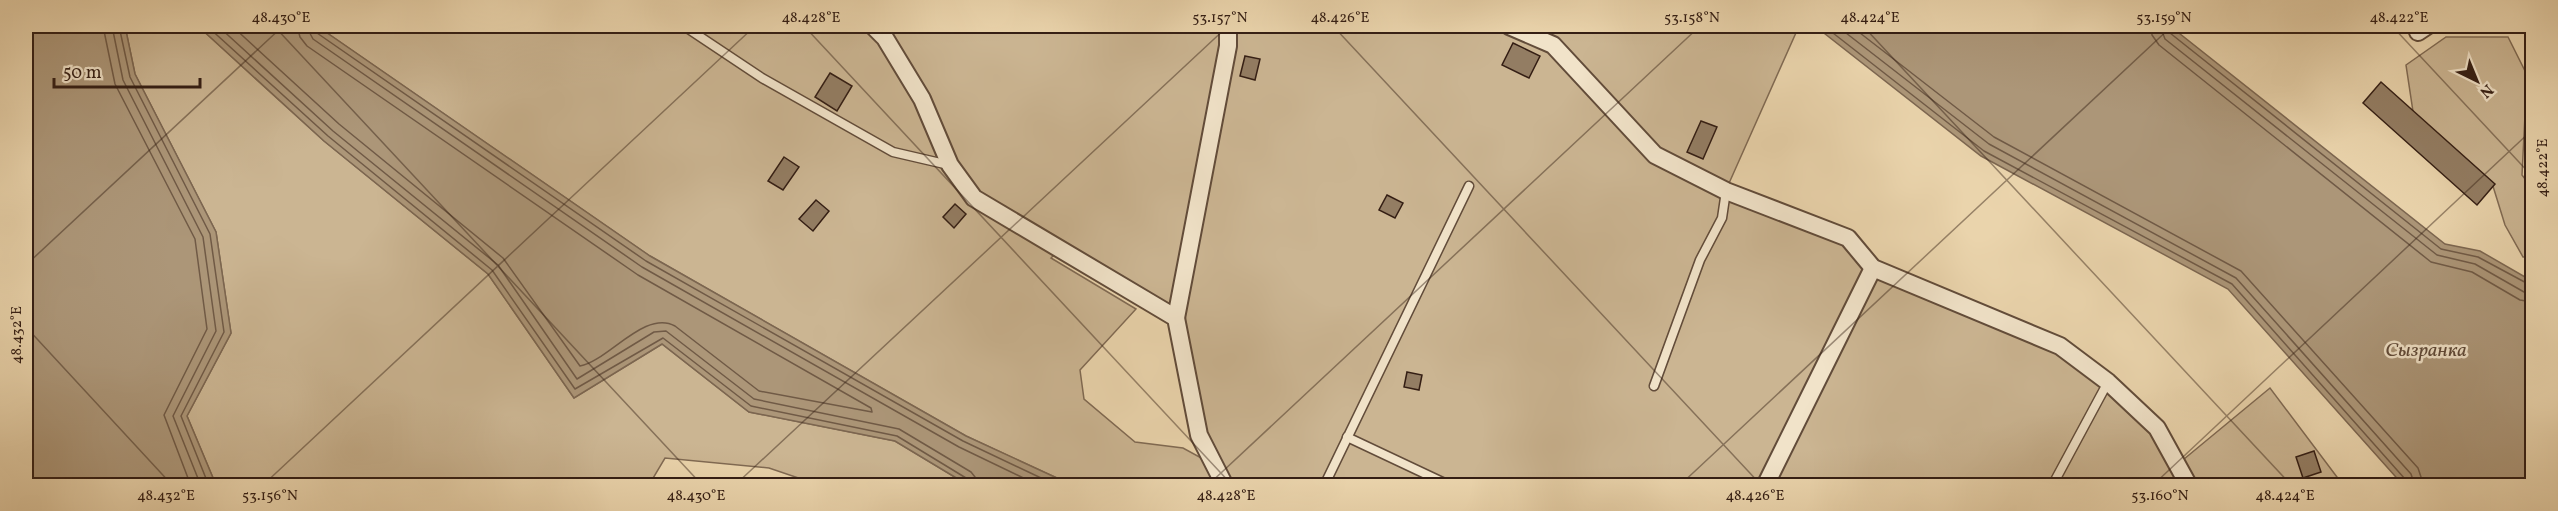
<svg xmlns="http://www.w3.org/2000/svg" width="2558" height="511" font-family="Vollkorn,serif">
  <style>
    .green { fill: #cbb592; stroke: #806a53; stroke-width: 1.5; fill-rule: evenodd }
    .water { fill: #ac9678; stroke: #7c6650; stroke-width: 1.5 }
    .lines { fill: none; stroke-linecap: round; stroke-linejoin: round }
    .shore { stroke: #705a46; stroke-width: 1.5 }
    .building { fill: #937d63; stroke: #341e14; stroke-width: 1.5 }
    .service-casing { stroke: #624c3a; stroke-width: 11 }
    .minor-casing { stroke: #624c3a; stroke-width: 20 }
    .service { stroke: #f1e3c9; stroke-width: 8 }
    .minor { stroke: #f1e3c9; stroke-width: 16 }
    .ticks { fill: none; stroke: #341e14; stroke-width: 1.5; stroke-opacity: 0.45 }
    .labels { text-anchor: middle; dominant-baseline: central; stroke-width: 5; stroke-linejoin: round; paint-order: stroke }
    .water-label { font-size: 20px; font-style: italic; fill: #5e4837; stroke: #f1e3c9 }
    .neatline { fill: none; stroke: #341e14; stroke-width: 2 }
    .ticks-label { font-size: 15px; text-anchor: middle; fill: #341e14 }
  </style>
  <rect width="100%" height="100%" fill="#ead4ac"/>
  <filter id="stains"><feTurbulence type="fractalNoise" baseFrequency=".00333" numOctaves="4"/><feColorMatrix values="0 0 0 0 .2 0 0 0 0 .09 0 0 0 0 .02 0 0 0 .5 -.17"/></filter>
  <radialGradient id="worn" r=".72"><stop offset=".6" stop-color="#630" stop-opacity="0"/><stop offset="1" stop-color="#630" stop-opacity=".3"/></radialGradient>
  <g class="green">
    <polygon points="125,26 198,26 324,141 488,274 574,398 662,344 749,412 895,441 968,485 819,485 769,468 665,458 649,485 216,485 187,416 231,333 216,232 135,74"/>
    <path d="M317,26H1799L1726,190L1848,238L1873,268L2060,346L2108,382L2178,464L2270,388L2343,485H1072L966,436L650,256ZM1060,249L1176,318L1214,465L1183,448L1135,442L1084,399L1080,370L1136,309L1051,258Z"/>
    <polygon points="2446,37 2508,37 2527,75 2522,175 2532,188 2532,257 2523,257 2505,225 2492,183 2414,118 2406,65"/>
  </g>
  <g class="water">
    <polygon points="26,26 125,26 135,74 216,232 231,333 187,416 216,485 26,485"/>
    <polygon points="198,26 317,26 650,256 966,436 1072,485 968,485 895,441 749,412 662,344 574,398 488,274 324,141"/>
    <polygon points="1815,26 2170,26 2445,244 2480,251 2532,281 2532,485 2403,485 2228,289 1981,156"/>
  </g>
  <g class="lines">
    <g class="shore">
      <polyline points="103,26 115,84 195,239 207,329 164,415 191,486"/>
      <polyline points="112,26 123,80 203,237 216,331 173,416 201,486"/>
      <polyline points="119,26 130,77 210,234 224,332 181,416 209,486"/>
      <polyline points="207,26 328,136 492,270 575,389 663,338 751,406 897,436 966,478 970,486"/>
      <polyline points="218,26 333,131 498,265 577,379 654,332 666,331 754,399 899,429 971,472 975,477 977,486"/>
      <path d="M232,26L339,124L503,258L580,366C608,361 645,309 675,326L759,391L872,412L871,408L638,275L307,46L300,37L297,26"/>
      <polyline points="306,26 313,39 642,267 959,447 1040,486"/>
      <polyline points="314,26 317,33 646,261 963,441 1058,486"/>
      <polyline points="1824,26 1984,151 2232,284 2405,479 2407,486"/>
      <polyline points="1837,26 1989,144 2236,278 2411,474 2415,486"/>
      <polyline points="1851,26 1994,137 2241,271 2418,468 2424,486"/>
      <polyline points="2151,26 2152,35 2159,45 2431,262 2472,272 2520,300 2532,302"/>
      <polyline points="2160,26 2165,39 2437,255 2475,264 2524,292 2532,293"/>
      <polyline points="2167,26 2170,33 2441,249 2478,257 2532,286"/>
    </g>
  </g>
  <g class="building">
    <polygon points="1513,43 1540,56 1529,78 1502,65"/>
    <polygon points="1245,56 1260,59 1255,80 1240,76"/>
    <polygon points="830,73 852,86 837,111 815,97"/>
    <polygon points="2381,82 2495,184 2477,205 2363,103"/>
    <polygon points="1701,121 1717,127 1703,159 1687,152"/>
    <polygon points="784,157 799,167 783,190 768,181"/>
    <polygon points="1387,195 1403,203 1395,218 1379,210"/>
    <polygon points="816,200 829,211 813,231 799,219"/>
    <polygon points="955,204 966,214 954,228 943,217"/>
    <polygon points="1407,372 1422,375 1419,390 1404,387"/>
    <polygon points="2314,451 2321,472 2303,478 2296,457"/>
  </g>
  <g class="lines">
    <defs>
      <g id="service">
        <polyline points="684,26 762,78 893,152 949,165"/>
        <polyline points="1654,386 1700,260 1722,218 1726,191"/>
        <polyline points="1347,437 1451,486"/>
        <polyline points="1324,486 1469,186"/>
        <polyline points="2052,486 2108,382"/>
      </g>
      <g id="minor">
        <polyline points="873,26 885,38 922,99 950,165 974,198 1176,318 1199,435 1225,486"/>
        <polyline points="1509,26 1553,45 1655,155 1726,191 1848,238 1873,268 2060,346 2108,382 2157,428 2189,486"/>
        <polyline points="2418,32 2427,26"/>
        <polyline points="1176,318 1228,46 1228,26"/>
        <polyline points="1765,486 1873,268"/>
      </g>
    </defs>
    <use href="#service" class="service-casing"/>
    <use href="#minor" class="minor-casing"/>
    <use href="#service" class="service"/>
    <use href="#minor" class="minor"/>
  </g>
  <path class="ticks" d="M274,26L703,486M804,26L1233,486M1333,26L1762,486M1863,26L2292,486M2392,26L2532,176M26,265L283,26M26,327L173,486M262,486L755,26M734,486L1228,26M1207,486L1700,26M1679,486L2172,26M2152,486L2532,130"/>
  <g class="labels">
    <g class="water-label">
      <text x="2426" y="351">Сызранка</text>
    </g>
  </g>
  <rect width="2558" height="511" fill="none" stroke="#ead4ac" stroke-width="66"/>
  <g transform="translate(2477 81) rotate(137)" stroke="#f1e3c9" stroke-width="4.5" paint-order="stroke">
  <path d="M0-4.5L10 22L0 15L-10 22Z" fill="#341e14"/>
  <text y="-9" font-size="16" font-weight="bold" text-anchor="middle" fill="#341e14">N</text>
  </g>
  <path d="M54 78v9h146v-9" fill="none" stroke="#341e14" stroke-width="3"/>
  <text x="63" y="78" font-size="18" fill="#341e14" stroke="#f1e3c9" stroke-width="4.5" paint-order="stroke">50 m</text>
  <rect x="33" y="33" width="2492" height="445" class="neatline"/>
  <g class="ticks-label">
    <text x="281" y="22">48.430°E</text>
    <text x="811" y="22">48.428°E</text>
    <text x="1220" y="22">53.157°N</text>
    <text x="1340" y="22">48.426°E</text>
    <text x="1692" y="22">53.158°N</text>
    <text x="1870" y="22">48.424°E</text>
    <text x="2164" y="22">53.159°N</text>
    <text x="2399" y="22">48.422°E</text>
    <text transform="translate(2542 168) rotate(-90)" y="5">48.422°E</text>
    <text transform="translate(16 335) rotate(-90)" y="5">48.432°E</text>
    <text x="166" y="500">48.432°E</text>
    <text x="270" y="500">53.156°N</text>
    <text x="696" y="500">48.430°E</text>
    <text x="1226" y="500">48.428°E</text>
    <text x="1755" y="500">48.426°E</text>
    <text x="2160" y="500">53.160°N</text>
    <text x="2285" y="500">48.424°E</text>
  </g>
  <rect width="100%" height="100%" filter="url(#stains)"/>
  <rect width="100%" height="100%" fill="url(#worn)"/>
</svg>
